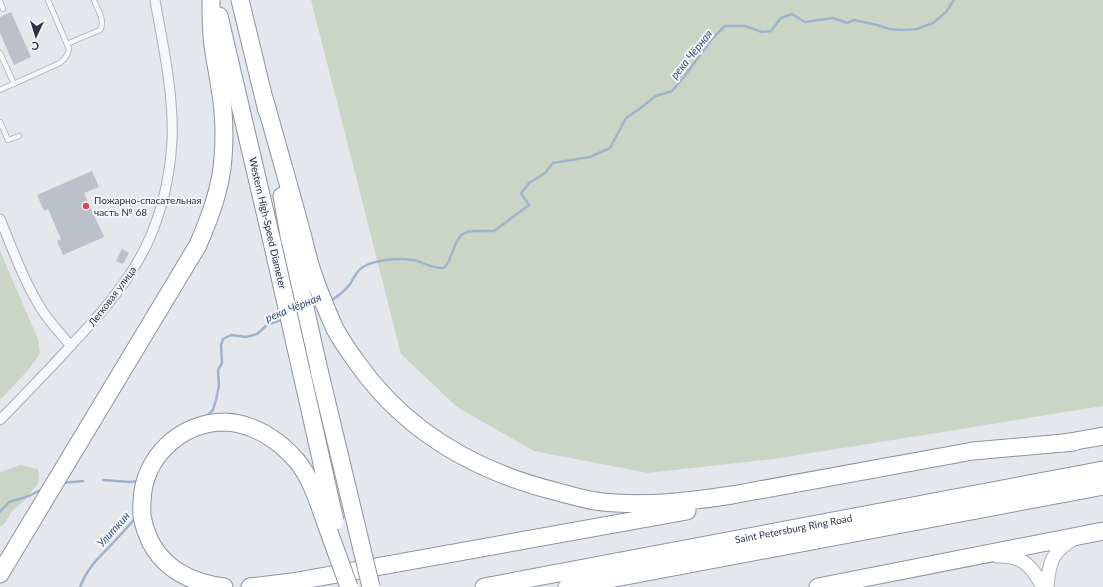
<svg xmlns="http://www.w3.org/2000/svg" width="1103" height="587" font-family="Lato,sans-serif">
  <style>
    .green { fill: #c9d6c5 }
    .lines { fill: none; stroke-linecap: round; stroke-linejoin: round }
    .stream { stroke: #9fb4cc; stroke-width: 2.5 }
    .building { fill: #bbc0ca }
    .service-casing { stroke: #a9aeb7; stroke-width: 6 }
    .minor-casing { stroke: #a9aeb7; stroke-width: 11 }
    .secondary-casing { stroke: #a9aeb7; stroke-width: 15 }
    .motorway-casing { stroke: #8b94a3; stroke-width: 19 }
    .service { stroke: #f7f8fa; stroke-width: 4.5 }
    .minor { stroke: #f7f8fa; stroke-width: 9 }
    .secondary { stroke: #fff; stroke-width: 13 }
    .motorway { stroke: #fff; stroke-width: 17 }
    .motorway-bridge-casing { stroke: #8b94a3; stroke-width: 19; stroke-linecap: butt }
    .motorway-bridge { stroke: #fff; stroke-width: 17 }
    .poi-dot { fill: #d1495b; stroke: #f4f6f9; stroke-width: 1.5 }
    .labels { text-anchor: middle; dominant-baseline: central; stroke-width: 4; stroke-linejoin: round; paint-order: stroke }
    .poi-label { font-size: 10px; fill: #2b3445; stroke: #f4f6f9; text-anchor: start }
    .street-label { font-size: 10px; fill: #2b3445; stroke: #f4f6f9 }
    .water-label { font-size: 11px; font-style: italic; fill: #34527a; stroke: #f4f6f9 }
  </style>
  <rect width="100%" height="100%" fill="#e4e7ec"/>
  <g class="green">
    <polygon points="311,0 1103,0 1103,406 781,458 648,473 534,451 457,407 401,354"/>
    <polygon points="0,251 38,339 40,354 29,369 0,400"/>
    <polygon points="21,465 38,469 39,482 23,502 12,511 5,523 0,527 0,472"/>
  </g>
  <g class="lines">
    <g class="stream">
      <path d="M329,302C337,297 345,291 350,284C354,278 357,270 363,267C376,259 404,257 417,261C427,264 434,269 444,268L448,263L456,243L461,235L467,232L474,231H494L529,205L521,193L529,183L545,173L553,163L590,157L610,148L626,118L638,110L656,96L672,91L684,77L712,39L725,26H745L762,32L771,31L781,18L792,14L805,22L833,18L847,23L854,20L877,25L889,29L903,30L917,29L933,23L946,12L954,0"/>
      <polyline points="207,416 213,410 216,400 219,386 218,370 222,363 221,345 223,339 231,335 246,337 257,334 267,325 283,319"/>
      <polyline points="103,480 130,482 138,481"/>
      <polyline points="62,483 83,481"/>
      <polyline points="0,512 9,502 29,496 44,488"/>
      <path d="M80,587C88,566 99,558 113,543C121,534 129,526 136,517"/>
    </g>
  </g>
  <g class="building">
    <polygon points="11,12 31,57 14,65 0,33 0,17"/>
    <polygon points="92,171 99,187 84,193 104,237 63,255 57,241 61,239 48,209 44,211 37,195"/>
    <polygon points="122,249 129,253 123,264 116,261"/>
  </g>
  <g class="lines">
    <defs>
      <g id="service">
        <polyline points="0,1 3,9"/>
        <path d="M67,44L100,30C106,21 97,9 94,0"/>
        <polyline points="0,53 14,84"/>
        <path d="M0,90L60,63C65,59 68,55 69,49L48,0"/>
        <polyline points="0,122 8,140 19,136"/>
      </g>
      <g id="minor">
        <path d="M0,219C13,250 24,282 42,310C50,323 61,334 71,346"/>
        <path d="M0,420C25,394 51,368 75,341C103,312 130,280 147,244C162,212 170,176 172,141C174,94 163,46 155,0"/>
      </g>
      <g id="secondary">
        <path d="M997,556C1022,555 1032,566 1043,587"/>
        <path d="M1047,587C1049,562 1052,551 1075,538"/>
      </g>
      <g id="motorway">
        <polyline points="240,0 267,111"/>
        <polyline points="219,16 273,246"/>
        <path d="M265,101C276,141 288,182 299,223C304,240 307,257 313,274C319,292 327,311 335,329C342,342 350,353 358,364C407,433 477,472 558,492C570,495 583,499 595,501C641,507 687,502 732,495L973,451L1074,442"/>
        <polyline points="282,196 290,241 319,370"/>
        <polyline points="1064,443 1103,436"/>
        <path d="M151,543C166,571 194,583 224,587"/>
        <path d="M0,574L198,245C210,217 221,188 223,158C225,134 224,111 220,88C218,74 215,60 213,46C211,31 211,15 211,0"/>
        <polyline points="250,587 292,582 687,511"/>
        <path id="s1" d="M484,587L1103,470"/>
        <polyline points="567,587 1103,486"/>
        <polyline points="818,587 1103,531"/>
      </g>
    </defs>
    <use href="#service" class="service-casing"/>
    <use href="#minor" class="minor-casing"/>
    <use href="#secondary" class="secondary-casing"/>
    <use href="#motorway" class="motorway-casing"/>
    <use href="#service" class="service"/>
    <use href="#minor" class="minor"/>
    <use href="#secondary" class="secondary"/>
    <use href="#motorway" class="motorway"/>
    <defs>
      <g id="motorway-bridge">
        <polyline points="273,246 335,521"/>
        <polyline points="319,370 371,587"/>
        <path d="M151,543C148,536 144,528 143,520C141,515 142,508 142,502C143,458 180,422 225,422C253,423 279,440 297,461C311,478 318,501 325,521C333,543 341,565 349,587"/>
      </g>
    </defs>
    <use href="#motorway-bridge" class="motorway-bridge-casing"/>
    <use href="#motorway-bridge" class="motorway-bridge"/>
  </g>
  <circle class="poi-dot" cx="86" cy="206" r="4"/>
  <g class="labels">
    <g class="poi-label">
      <text x="94" y="200">Пожарно-спасательная<tspan x="94" dy="12">часть № 68</tspan></text>
    </g>
    <g class="street-label">
      <text transform="translate(268 223) rotate(77)">Western High-Speed Diameter</text>
      <text transform="translate(112 296) rotate(-53)">Легковая улица</text>
      <text stroke="none"><textPath href="#s1" startOffset="315">Saint Petersburg Ring Road</textPath></text>
    </g>
    <g class="water-label">
      <text transform="translate(691 54) rotate(-51)">река Чёрная</text>
      <text transform="translate(293 307) rotate(-22)">река Чёрная</text>
      <text transform="translate(113 529) rotate(-48)">Улиткин</text>
    </g>
  </g>
  <g transform="translate(36 36) rotate(184)" stroke="#f4f6f9" stroke-width="3" paint-order="stroke">
  <path d="M0-3L7 15L0 10L-7 15Z" fill="#2b3445"/>
  <text y="-6" font-size="11" font-weight="bold" text-anchor="middle" fill="#2b3445">С</text>
  </g>
</svg>
